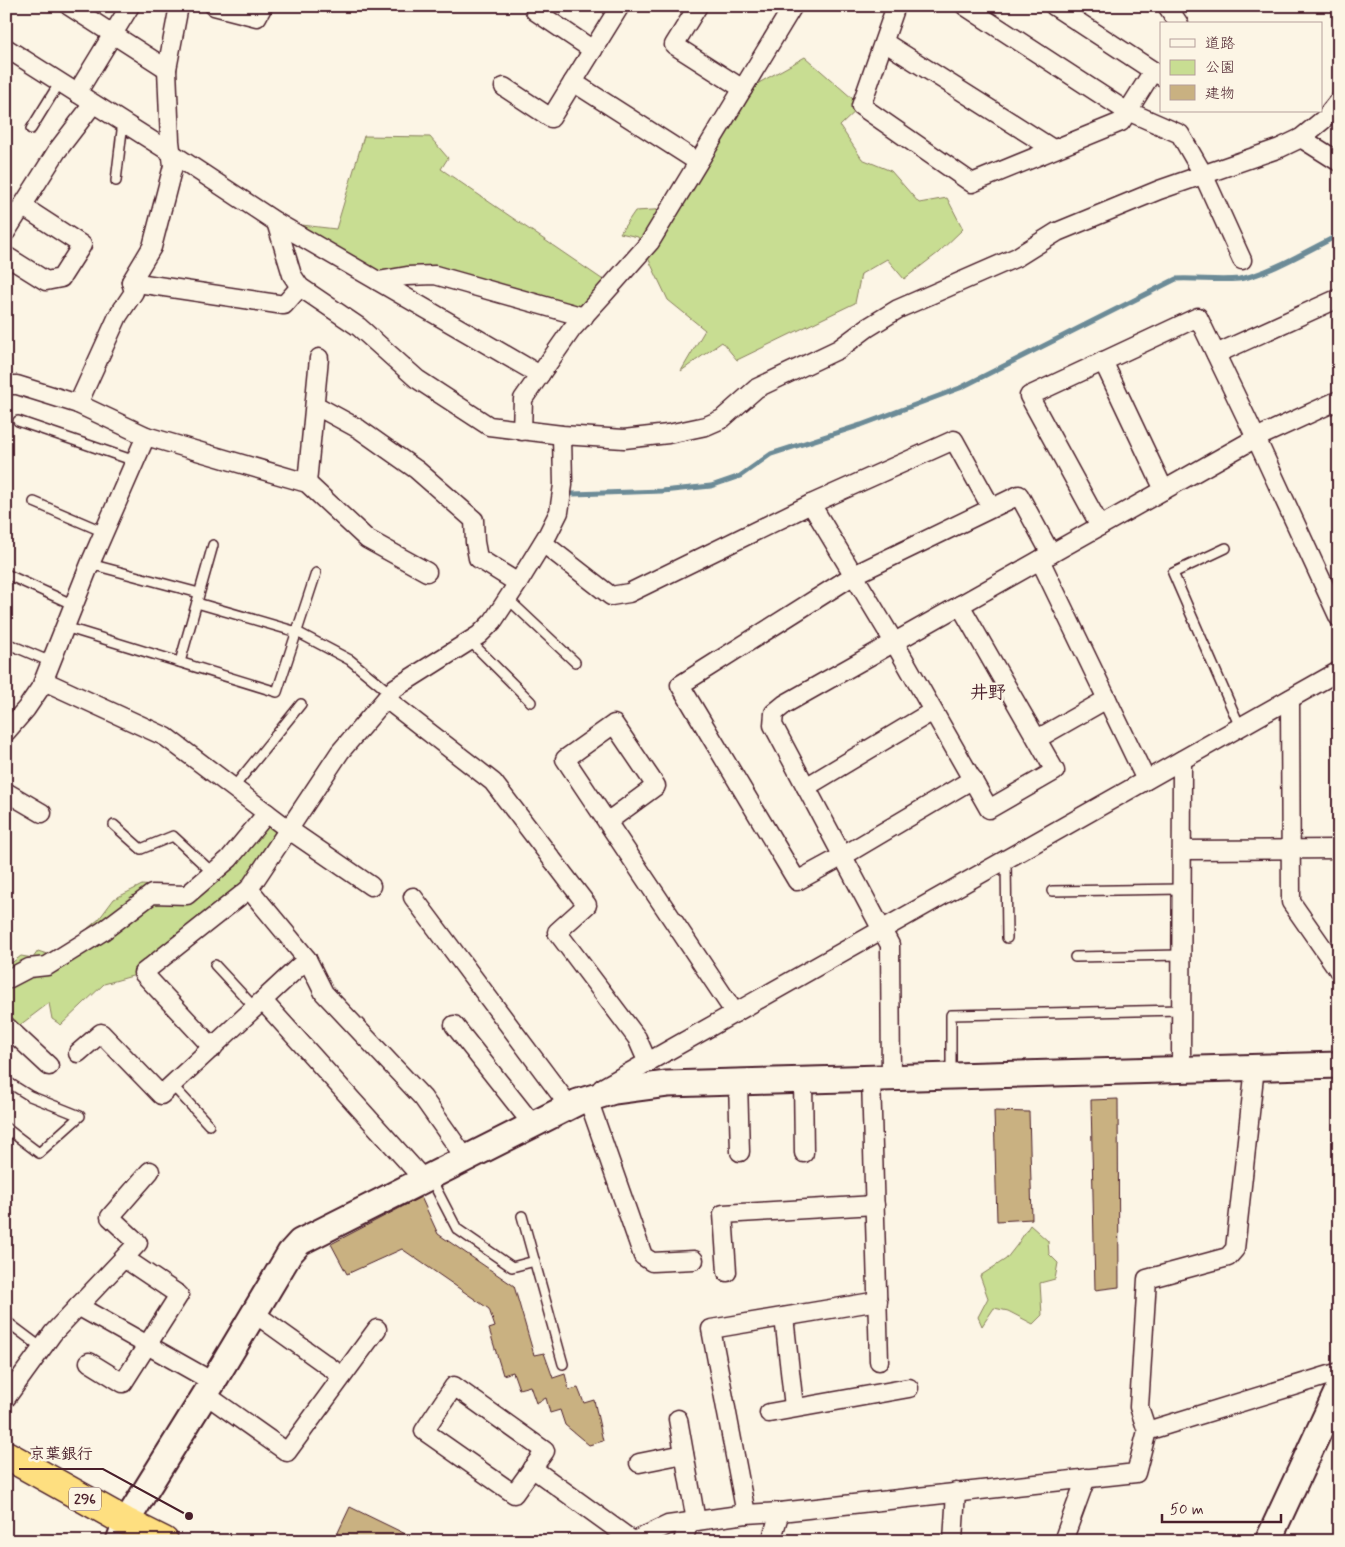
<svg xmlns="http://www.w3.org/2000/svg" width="1345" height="1547" font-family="Mynerve,'Klee One',sans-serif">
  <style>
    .green { fill: #c8dd92; stroke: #897e5e }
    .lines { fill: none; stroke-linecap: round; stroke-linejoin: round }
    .stream { stroke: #6c8b97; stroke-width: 5 }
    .building { fill: #c9b181; stroke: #4a1f2b }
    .lane-casing { stroke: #4a1f2b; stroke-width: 12 }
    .street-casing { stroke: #4a1f2b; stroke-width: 21 }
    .secondary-casing { stroke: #4a1f2b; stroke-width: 29 }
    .highway-casing { stroke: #4a1f2b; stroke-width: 31 }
    .lane { stroke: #fcf5e5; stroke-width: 9 }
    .street { stroke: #fcf5e5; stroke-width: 18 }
    .secondary { stroke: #fcf5e5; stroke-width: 25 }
    .highway { stroke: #fedf80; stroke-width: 28 }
    .labels { text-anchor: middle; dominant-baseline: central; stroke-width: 5; stroke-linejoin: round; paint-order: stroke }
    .shield { fill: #fcf5e5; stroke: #7f5f63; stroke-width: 1 }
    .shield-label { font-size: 14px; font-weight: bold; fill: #4a1f2b }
    .quarter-label { font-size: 18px; font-weight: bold; fill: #4a1f2b; stroke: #fcf5e5 }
    .leader { fill: none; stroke: #4a1f2b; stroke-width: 2 }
    .callout-dot { fill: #4a1f2b; stroke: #fcf5e5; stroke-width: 2 }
    .callout-label { font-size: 16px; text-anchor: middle; font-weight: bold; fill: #4a1f2b; stroke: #fcf5e5; stroke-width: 5; stroke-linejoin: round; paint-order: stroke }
  </style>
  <rect width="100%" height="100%" fill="#fcf5e5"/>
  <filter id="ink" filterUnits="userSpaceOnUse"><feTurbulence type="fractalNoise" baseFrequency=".02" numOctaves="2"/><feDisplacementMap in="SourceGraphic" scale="10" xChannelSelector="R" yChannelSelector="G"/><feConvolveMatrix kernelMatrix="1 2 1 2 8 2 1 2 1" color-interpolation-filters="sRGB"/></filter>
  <g filter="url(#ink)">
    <g class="green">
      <polygon points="805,57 861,106 840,126 862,159 891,171 919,203 947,198 963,229 938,253 904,279 887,259 861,274 855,303 737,360 722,342 681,371 705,330 668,300 638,237 620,233 635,211 670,209 739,94"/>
      <polygon points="364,136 430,137 448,158 441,169 612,286 584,317 435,275 378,281 276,222 336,229"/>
      <polygon points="267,813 288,829 249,889 143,973 104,984 61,1025 52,1019 49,1003 12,1031 6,1025 6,967 21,956 33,958 38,951 47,954 81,934 99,919 114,899 142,885 182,888 218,868"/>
      <polygon points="1030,1225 1048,1241 1049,1254 1058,1263 1055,1279 1040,1283 1042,1315 1033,1324 1008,1311 994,1308 982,1326 978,1317 988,1298 980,1276 1006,1259 1017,1245"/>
    </g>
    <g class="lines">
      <path class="stream" d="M573,494L662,491L711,486L740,476L771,454L861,425L960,388L1176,279C1197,278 1218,281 1239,279C1267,275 1312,248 1339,235"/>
    </g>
    <g class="building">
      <polygon points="1118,1099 1119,1287 1095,1290 1091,1100"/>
      <polygon points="994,1111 1029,1112 1032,1219 997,1221"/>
      <polygon points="421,1197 438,1234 514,1286 534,1355 544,1353 553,1378 565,1374 569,1390 578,1388 584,1403 594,1400 603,1441 589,1445 565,1425 560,1410 550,1413 546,1398 536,1403 530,1386 519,1389 513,1372 503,1375 489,1329 495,1327 489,1309 402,1249 347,1274 331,1244"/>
      <polygon points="350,1507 420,1541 334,1541"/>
    </g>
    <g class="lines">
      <defs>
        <g id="lane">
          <polyline points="31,129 60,82"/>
          <polyline points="116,181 123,122"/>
          <polyline points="18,421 135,461"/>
          <polyline points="34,502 104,532"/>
          <polyline points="1226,548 1173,573 1240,727"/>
          <polyline points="90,564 199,593"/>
          <polyline points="6,574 74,605"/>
          <polyline points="508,599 575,662"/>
          <polyline points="197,603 297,632 350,660 390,693"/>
          <polyline points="65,627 277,692 316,573"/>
          <polyline points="470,641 531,702"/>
          <polyline points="6,643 51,662"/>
          <polyline points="180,662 213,545"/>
          <polyline points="233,788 301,704"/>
          <polyline points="114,825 141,849 173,836 213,873"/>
          <polyline points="1006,860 1007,938"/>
          <polyline points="1052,891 1182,889"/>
          <polyline points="1075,957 1181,955"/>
          <polyline points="215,965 255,1008"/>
          <polyline points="951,1075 951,1015 1181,1010"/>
          <polyline points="6,1081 30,1096 80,1116 39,1153 6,1128"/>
          <polyline points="172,1085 209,1125"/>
          <polyline points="430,1177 457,1229 512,1267 535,1261"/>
          <polyline points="522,1216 563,1364"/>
          <polyline points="6,1321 42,1348"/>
        </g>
        <g id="street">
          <polyline points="69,6 167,69"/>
          <polyline points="214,6 257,17 263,6"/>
          <polyline points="538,6 535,11 593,50"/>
          <polyline points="698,6 674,45 743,89"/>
          <polyline points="896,6 861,106 972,183 1121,122 1153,71"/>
          <polyline points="965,6 1123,109 1180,134 1203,174 1242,260"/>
          <polyline points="1054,6 1161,76"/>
          <polyline points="1167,6 1179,24"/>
          <polyline points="884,42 1053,149"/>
          <polyline points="6,48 173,154 276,222 540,375"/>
          <polyline points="573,82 620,6"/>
          <polyline points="504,87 551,118 573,82 698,162"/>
          <polyline points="77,93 130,6"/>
          <polyline points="1301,138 1339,162"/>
          <polyline points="276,222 292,275 300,287 359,327 417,379 489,426 562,435 624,439 668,434 706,426 722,419 757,388 839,349 867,328 898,309 1017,257 1057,232 1159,190 1280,148 1301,138 1323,120 1339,100"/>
          <polyline points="6,232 57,151 93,104"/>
          <polyline points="6,256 46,281 61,278 82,245 22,206"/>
          <polyline points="378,281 407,276 435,275 584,317"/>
          <polyline points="131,282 284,305 300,287"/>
          <polyline points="1216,354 1339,298"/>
          <polyline points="1103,361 1164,490"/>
          <polyline points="6,385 17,385 78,404 146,436 307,483 367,539 427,572"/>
          <polyline points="78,404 118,316 134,292 131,282 152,247 173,166 170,141 167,69 179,6"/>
          <polyline points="315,405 359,429 417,470 474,520 475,542 478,558 518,583"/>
          <polyline points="522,431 523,399 572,329 604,294 650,242 793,6"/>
          <polyline points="307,483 319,358"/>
          <polyline points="811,504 894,642 989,809 1055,771 960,605"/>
          <polyline points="1100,526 1029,396 1198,317 1256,438 1339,618"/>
          <polyline points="543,543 611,596 629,593 811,504 954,440 991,507"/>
          <polyline points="1040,560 1146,780"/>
          <polyline points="44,681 166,737 288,829 371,886"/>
          <polyline points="386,699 493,782 587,905 557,932 637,1038 648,1063"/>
          <polyline points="1290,699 1291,902 1339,971"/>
          <polyline points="6,732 26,709 41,687 90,564 146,436"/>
          <polyline points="1037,739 1107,699"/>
          <polyline points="973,779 843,856 797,881 680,685 854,575 1019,495 1051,554"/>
          <polyline points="806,787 933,711"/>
          <polyline points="6,792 42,813"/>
          <polyline points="607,822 656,786 614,724 565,759 735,1013"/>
          <polyline points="1182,850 1339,849"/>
          <polyline points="413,897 570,1107"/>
          <polyline points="307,959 324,993 423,1098 466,1159"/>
          <polyline points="6,980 29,968 47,966 103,931 152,894 187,895 229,859 267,813"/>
          <polyline points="263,1001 424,1180"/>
          <polyline points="454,1025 533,1125"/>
          <polyline points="6,1026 49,1066"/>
          <polyline points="213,1048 143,973 249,889 340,752 395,688 479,635 493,621 518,583 548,534 559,512 563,485 562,435"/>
          <polyline points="78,1053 101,1033 161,1095 307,959 249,889"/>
          <polyline points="1181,1069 1182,760"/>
          <polyline points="871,1078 879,1361"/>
          <polyline points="891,1078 890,945 773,725 774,713 785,704 1256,438 1339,400"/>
          <polyline points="803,1080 804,1153"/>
          <polyline points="738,1082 740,1152"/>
          <polyline points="602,1088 1339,671"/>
          <polyline points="588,1099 643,1256 652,1262 694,1260"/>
          <polyline points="727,1272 723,1214 875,1205"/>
          <polyline points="78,1306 213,1382"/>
          <polyline points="254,1313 342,1376"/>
          <polyline points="784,1317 794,1407"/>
          <polyline points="89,1362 123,1383 179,1295 124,1258"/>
          <polygon points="454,1386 545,1451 514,1494 424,1431"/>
          <polyline points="205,1394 287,1452 377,1329"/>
          <polyline points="6,1398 53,1333 138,1243 110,1217 150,1171"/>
          <polyline points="769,1413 909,1388"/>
          <polyline points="678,1419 696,1521"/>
          <polyline points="1147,1431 1139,1407 1147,1279 1228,1257 1235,1249 1255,1067"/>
          <polyline points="639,1463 684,1454"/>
          <polyline points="532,1468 633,1541"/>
          <polyline points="746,1514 711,1329 878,1301"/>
          <polyline points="634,1541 668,1525 746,1514 780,1512 1136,1473 1147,1431 1339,1372"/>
          <polyline points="683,1541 689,1522"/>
          <polyline points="771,1541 780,1512"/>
          <polyline points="953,1541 956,1492"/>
          <polyline points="1063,1541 1086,1478"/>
        </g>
        <g id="secondary">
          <polyline points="119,1541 126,1522 213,1382 290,1253 300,1242 578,1102 614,1091 667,1084 1339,1065"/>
          <polyline points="1268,1541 1339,1388"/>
        </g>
        <polyline id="highway" points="6,1455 126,1522 164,1541"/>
      </defs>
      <use href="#lane" class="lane-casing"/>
      <use href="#street" class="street-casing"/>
      <use href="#secondary" class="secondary-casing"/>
      <use href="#highway" class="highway-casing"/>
      <use href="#lane" class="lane"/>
      <use href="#street" class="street"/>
      <use href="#secondary" class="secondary"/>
      <use href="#highway" class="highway"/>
    </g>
  </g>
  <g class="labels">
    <rect class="shield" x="69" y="1487.5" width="32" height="23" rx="4"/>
    <g class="shield-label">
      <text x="85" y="1499">296</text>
    </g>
    <g class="quarter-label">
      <text x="988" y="693">井野</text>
    </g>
  </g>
  <path class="leader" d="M189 1516L103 1469H19"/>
  <circle class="callout-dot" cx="189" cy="1516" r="5"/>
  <g class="callout-label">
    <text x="61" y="1459">京葉銀行</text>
  </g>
  <rect width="1345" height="1547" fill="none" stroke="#fcf5e5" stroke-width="25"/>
  <rect x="12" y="12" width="1320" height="1522" fill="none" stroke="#4a1f2b" stroke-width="2" filter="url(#ink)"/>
  <rect x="1160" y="22" width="162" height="90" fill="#fcf5e5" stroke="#b59f9b"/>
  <rect x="1170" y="39" width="25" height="8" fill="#fcf5e5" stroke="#b59f9b"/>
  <text x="1205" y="48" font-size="15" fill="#4a1f2b">道路</text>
  <rect x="1170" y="60" width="25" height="15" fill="#c8dd92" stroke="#b59f9b"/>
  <text x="1205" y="72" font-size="15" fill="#4a1f2b">公園</text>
  <rect x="1170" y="85" width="25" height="15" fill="#c9b181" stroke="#b59f9b"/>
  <text x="1205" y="98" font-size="15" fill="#4a1f2b">建物</text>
  <path d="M1162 1514v8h119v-8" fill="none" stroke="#4a1f2b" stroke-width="2.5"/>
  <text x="1170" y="1514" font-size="15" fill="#4a1f2b" stroke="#fcf5e5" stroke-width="4" paint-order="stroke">50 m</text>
</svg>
